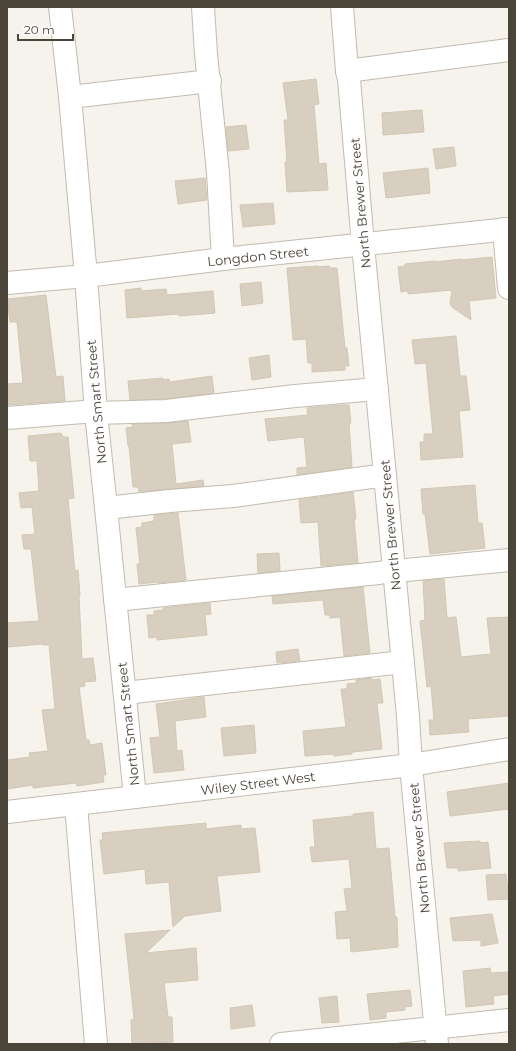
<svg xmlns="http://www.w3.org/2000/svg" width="516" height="1051" font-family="Montserrat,sans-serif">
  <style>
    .building { fill: #d8cfc1; stroke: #d3c7b4 }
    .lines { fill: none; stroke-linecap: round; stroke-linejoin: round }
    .minor-casing { stroke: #c2bbae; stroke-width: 24 }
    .minor { stroke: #fff; stroke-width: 22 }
    .labels { text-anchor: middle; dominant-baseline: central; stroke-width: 3.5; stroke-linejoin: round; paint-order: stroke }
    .street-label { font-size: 13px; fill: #4b4439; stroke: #fff }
  </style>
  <rect width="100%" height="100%" fill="#f6f3ec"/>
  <g class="building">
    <polygon points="316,79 319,104 314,105 319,164 326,163 328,190 287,192 285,162 287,162 284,120 288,120 283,83"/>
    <polygon points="422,110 424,132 383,135 382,113"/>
    <polygon points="246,125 249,149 228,151 226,127"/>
    <polygon points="454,147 456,166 436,169 433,149"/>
    <polygon points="428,168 430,193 386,198 383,173"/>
    <polygon points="205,178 207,200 178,204 175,181"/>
    <polygon points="273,203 275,224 243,227 240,205"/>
    <polygon points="492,257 496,298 469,301 471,320 453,308 451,306 450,303 452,290 408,294 408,291 401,292 398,267 405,266 405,264 435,261 435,262 462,259 462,260"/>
    <polygon points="318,266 318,267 329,266 330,268 337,268 345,348 347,348 349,366 345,366 345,370 312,372 312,363 308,363 306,339 293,340 287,268"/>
    <polygon points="261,282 263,303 242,306 240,284"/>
    <polygon points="141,288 141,291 166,289 167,295 213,291 215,313 179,316 178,314 127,318 125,290"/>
    <polygon points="46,295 56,377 63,376 65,401 7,405 7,384 23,383 17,322 10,322 7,299"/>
    <polygon points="456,336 460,376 466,376 470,410 459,411 463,457 421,460 420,442 424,442 424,434 433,434 426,363 415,364 412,340"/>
    <polygon points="269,355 271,377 252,380 249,358"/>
    <polygon points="212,376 214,393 165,399 130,400 128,381 163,378 163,380 169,379 170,382"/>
    <polygon points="341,405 349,405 351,423 349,423 352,467 297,475 297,468 307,467 304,437 268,441 265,419 308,415 307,408"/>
    <polygon points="188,421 191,442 172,444 176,484 203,480 204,486 139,492 138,487 133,487 129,446 128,446 126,428 133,427 132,424 166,423"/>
    <polygon points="61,433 63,437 68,437 72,477 74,498 68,499 75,571 78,570 80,595 79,596 82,659 93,658 96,681 84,682 85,686 79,687 86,740 89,740 90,745 102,743 106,775 103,775 104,782 77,786 76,783 33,788 33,785 7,789 7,760 30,757 29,753 48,751 42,710 55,709 49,645 43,645 43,644 7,647 7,623 39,621 31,549 24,549 22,535 35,534 32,507 21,508 19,493 39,491 37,461 30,461 28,436"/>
    <polygon points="475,485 478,523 482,523 485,548 430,554 425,514 423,514 421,489"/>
    <polygon points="353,492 356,519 354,519 358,563 321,566 318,522 301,523 299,500"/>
    <polygon points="178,513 186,580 158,583 158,582 139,584 137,564 140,564 136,528 142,527 142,523 154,521 154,515"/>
    <polygon points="279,553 280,571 258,573 257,554"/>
    <polygon points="444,579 447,618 456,617 461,657 491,654 487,618 509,617 509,716 468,719 469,732 430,735 429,720 434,720 431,686 427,687 420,621 425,620 423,581"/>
    <polygon points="363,587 370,653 344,656 340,617 330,618 330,615 325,615 323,600 273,604 272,596"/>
    <polygon points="210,603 211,614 205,615 207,635 157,640 157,637 149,638 147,615 154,615 154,611 164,610 163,608"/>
    <polygon points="298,649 300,661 277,663 276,652"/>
    <polygon points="372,678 372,680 380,679 383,703 377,703 382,749 352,752 352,754 334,756 334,754 305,756 303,731 346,727 341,689 347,689 347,684 356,683 356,680"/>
    <polygon points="204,697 206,717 175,721 177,751 182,750 184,770 154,773 150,738 160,737 156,704"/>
    <polygon points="254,725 256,753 224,756 221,728"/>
    <polygon points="509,783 509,809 450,816 447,792"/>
    <polygon points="373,812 376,849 389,848 395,917 397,917 398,947 351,952 350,938 337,939 335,912 347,911 344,889 352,888 349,859 312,862 310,847 315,847 313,820 353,816 353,814"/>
    <polygon points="206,823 206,829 241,825 241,829 255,828 260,872 217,876 221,911 185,916 173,927 169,882 146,884 145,869 104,874 100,840 103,840 102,833"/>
    <polygon points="480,841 480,843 488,842 491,868 458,871 458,868 447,868 444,843"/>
    <polygon points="506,874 509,899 488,900 486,875"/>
    <polygon points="492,914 498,943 481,946 481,940 453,941 450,918"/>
    <polygon points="170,930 146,953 196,948 198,980 164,983 168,1017 172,1017 173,1042 132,1044 131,1020 134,1019 125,934"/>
    <polygon points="490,968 491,973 509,972 509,994 493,996 494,1004 466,1007 463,971"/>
    <polygon points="410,990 412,1006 405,1007 405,1010 386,1012 386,1018 370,1020 367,994"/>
    <polygon points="337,996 339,1022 322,1023 319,998"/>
    <polygon points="252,1005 255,1026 231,1029 230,1008"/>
  </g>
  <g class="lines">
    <defs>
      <g id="minor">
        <polyline points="60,7 70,97 86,276 96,413 106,508 135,797"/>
        <polyline points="203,7 206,54 218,173 223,259"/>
        <polyline points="342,7 347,71 349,79 363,245 408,716 411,765 437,1044"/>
        <polyline points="347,71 509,50"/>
        <polyline points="70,97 210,81"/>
        <polyline points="504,229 509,288"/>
        <polyline points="7,283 86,276 223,259 509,229"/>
        <polyline points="96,413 166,411 295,396 377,389"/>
        <polyline points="7,418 96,411"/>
        <polyline points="106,508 170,501 233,496 371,477 385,476"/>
        <polyline points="115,600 379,573 394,570 406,570 509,560"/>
        <polyline points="125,693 403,662"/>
        <polyline points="76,805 96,1044"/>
        <polyline points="7,812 411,765 509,749"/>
        <polyline points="281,1044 509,1020"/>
      </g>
    </defs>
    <use href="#minor" class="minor-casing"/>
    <use href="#minor" class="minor"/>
  </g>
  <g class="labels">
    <g class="street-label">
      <text transform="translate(360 203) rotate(-95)">North Brewer Street</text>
      <text transform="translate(258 256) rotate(-6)">Longdon Street</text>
      <text transform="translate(96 402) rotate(-95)">North Smart Street</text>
      <text transform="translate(390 525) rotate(-95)">North Brewer Street</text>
      <text transform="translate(128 724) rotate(-96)">North Smart Street</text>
      <text transform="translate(258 783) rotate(-7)">Wiley Street West</text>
      <text transform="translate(419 848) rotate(-95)">North Brewer Street</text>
    </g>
  </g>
  <rect width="516" height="1051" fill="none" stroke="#4b4439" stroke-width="16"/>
  <path d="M18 34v6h55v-6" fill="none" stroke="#4b4439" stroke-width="2"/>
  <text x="24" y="34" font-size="12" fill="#4b4439" stroke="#ffffff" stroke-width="3" paint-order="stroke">20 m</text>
</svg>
